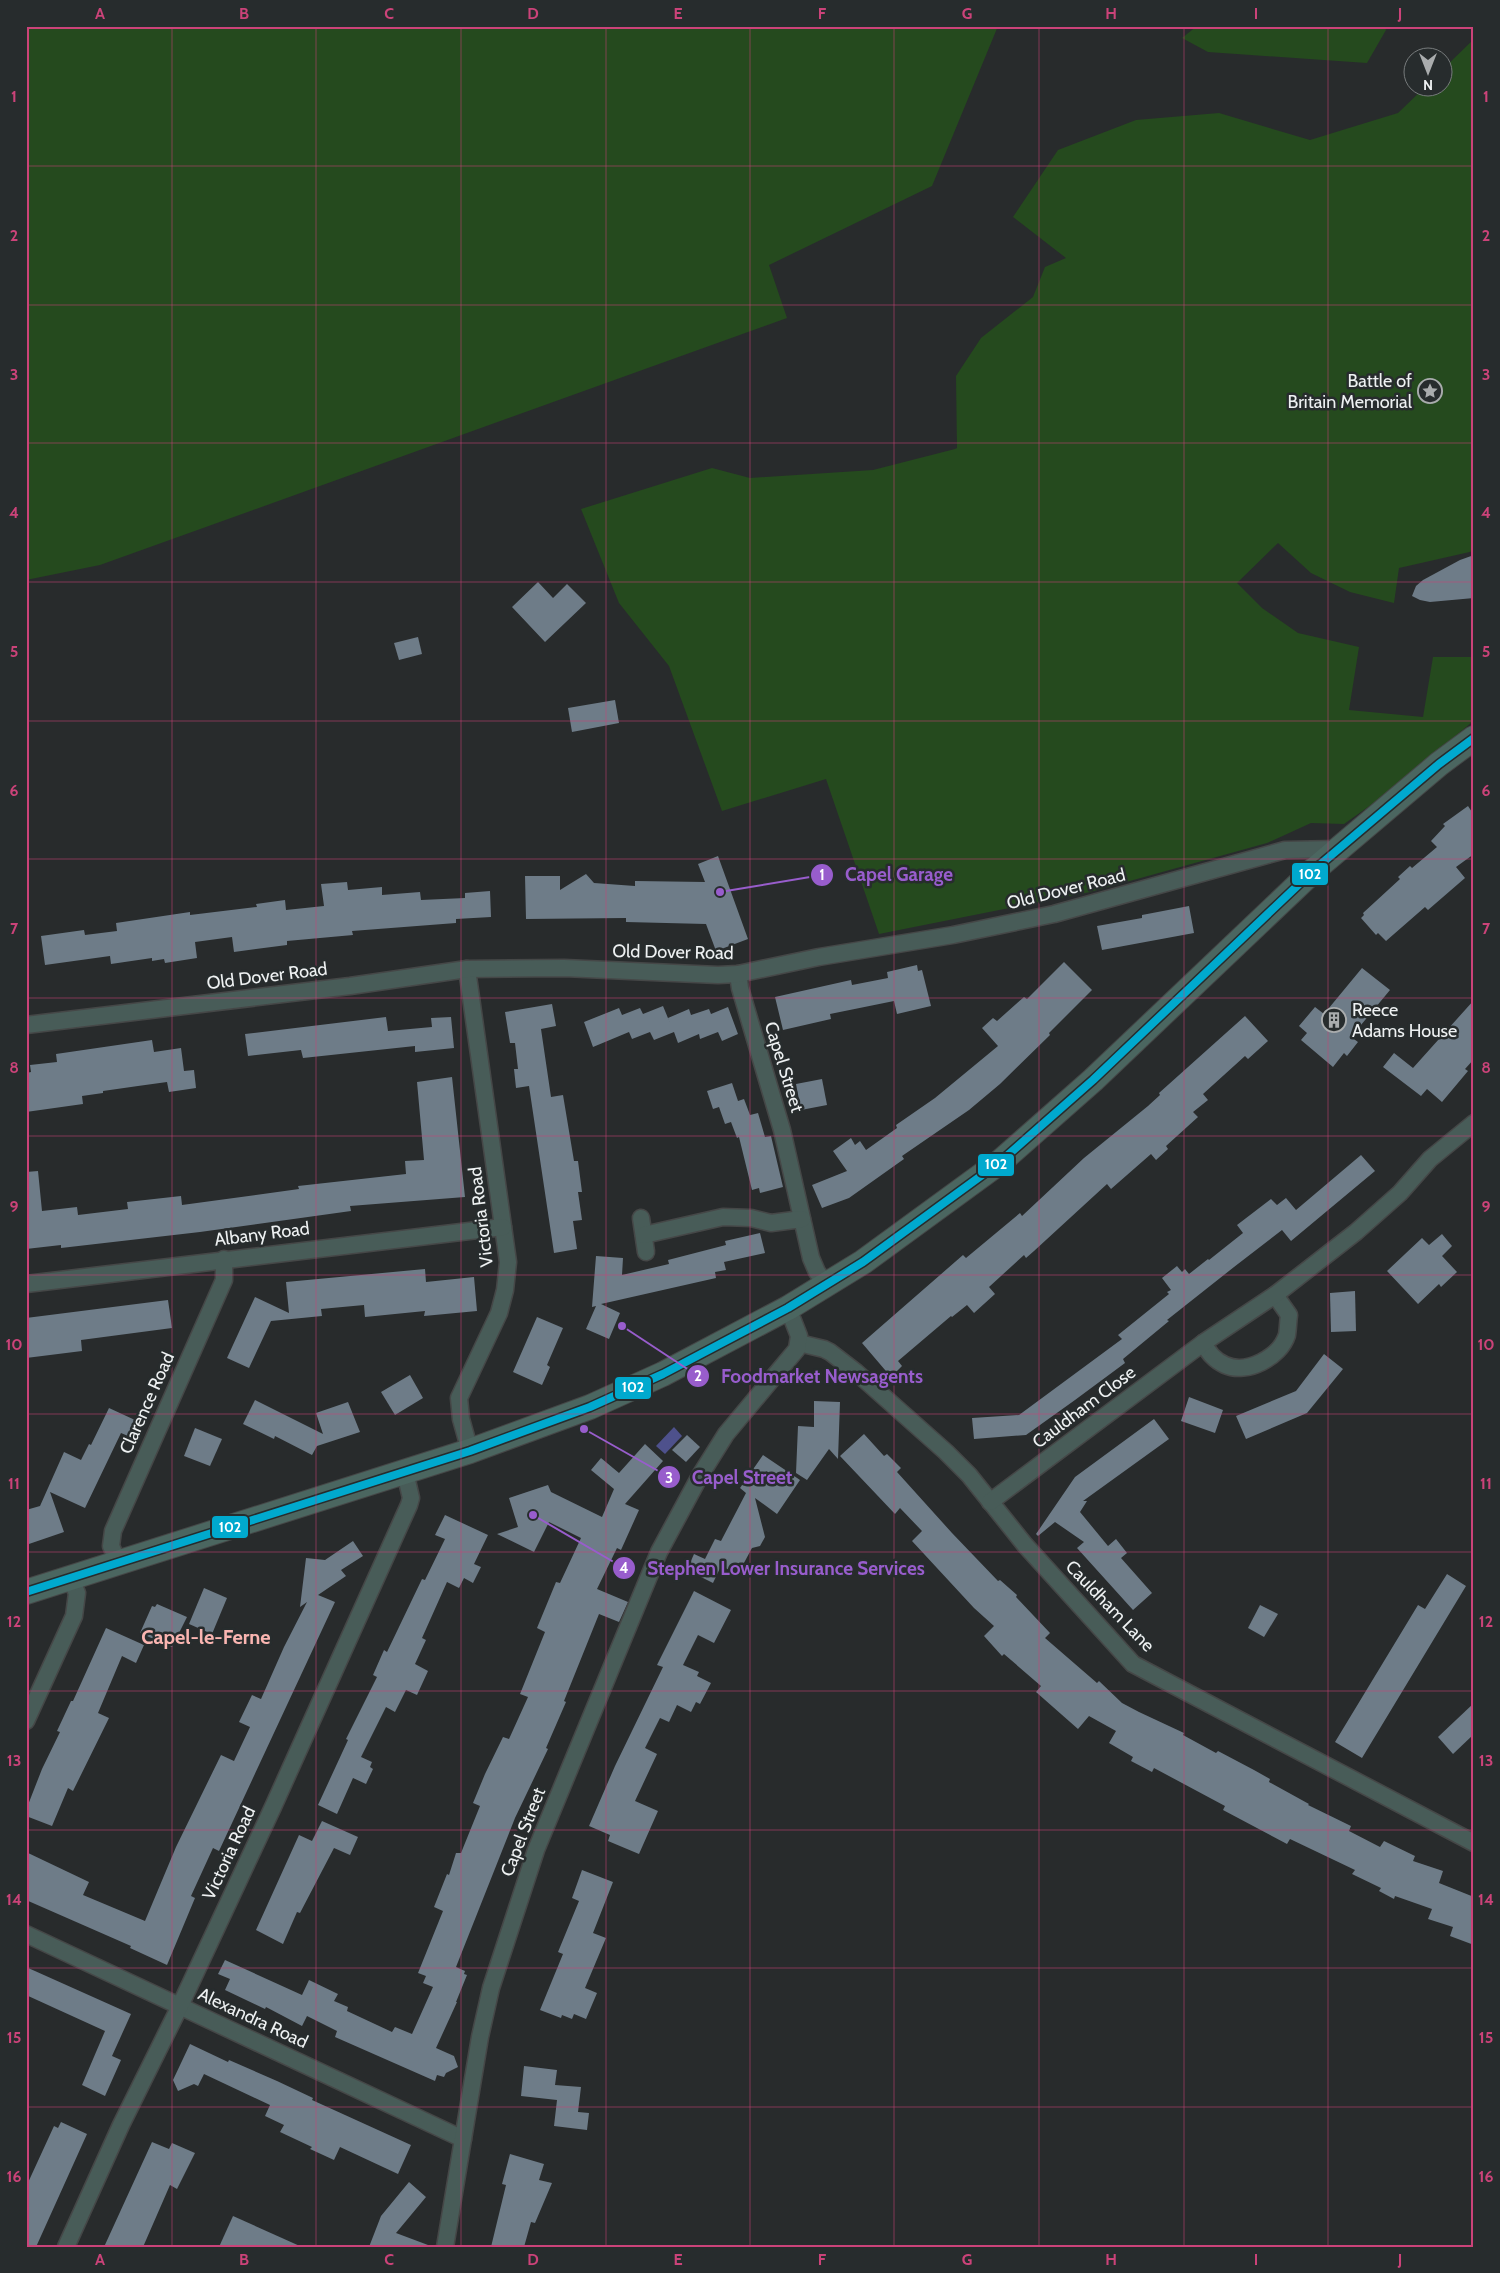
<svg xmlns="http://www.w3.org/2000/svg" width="1500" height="2273" font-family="Cabin,sans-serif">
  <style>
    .green { fill: #254a1e }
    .water { fill: #4e518c }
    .building { fill: #6e7c88 }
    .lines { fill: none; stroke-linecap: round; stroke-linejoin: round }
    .minor-casing { stroke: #454747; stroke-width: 19 }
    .secondary-casing { stroke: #454747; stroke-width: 26 }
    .minor { stroke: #485c58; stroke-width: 16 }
    .secondary { stroke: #4b6660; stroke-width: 24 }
    .bus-1-casing { stroke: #272c2d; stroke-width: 11 }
    .bus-1 { stroke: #00a9ce; stroke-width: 8 }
    .grid { fill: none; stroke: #cb4379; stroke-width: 1; stroke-opacity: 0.55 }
    .labels { text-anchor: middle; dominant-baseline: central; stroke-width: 5; stroke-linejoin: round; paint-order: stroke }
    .poi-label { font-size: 18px; fill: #eef1f2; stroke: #272c2d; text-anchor: end }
    .street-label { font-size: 18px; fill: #eef1f2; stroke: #272c2d }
    .quarter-label { font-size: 20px; font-weight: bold; fill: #fab5b1; stroke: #272c2d }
    .leader { fill: none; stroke: #985dcc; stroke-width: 2 }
    .callout-dot { fill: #985dcc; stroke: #272c2d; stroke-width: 2 }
    .mark-label { font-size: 15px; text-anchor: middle; font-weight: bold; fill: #fff }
    .callout-label { font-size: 19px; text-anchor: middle; font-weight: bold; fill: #985dcc; stroke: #272c2d; stroke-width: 5; stroke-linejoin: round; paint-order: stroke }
    .line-badge { stroke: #272c2d; stroke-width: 2 }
    .badge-label { font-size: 14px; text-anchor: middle; font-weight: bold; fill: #fff }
    .neatline { fill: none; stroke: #cb4379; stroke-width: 2 }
    .grid-label { font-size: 16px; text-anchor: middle; font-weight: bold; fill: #cb4379 }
  </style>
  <rect width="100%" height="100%" fill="#282b2c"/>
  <g class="green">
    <polygon points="26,26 998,26 932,186 769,265 787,318 100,565 26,580"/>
    <polygon points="1197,26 1384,26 1386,30 1367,63 1208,52 1182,38"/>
    <polygon points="1474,39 1474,551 1399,568 1394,603 1350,592 1311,573 1278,543 1237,583 1262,608 1298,633 1359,647 1349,710 1423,717 1433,657 1474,657 1474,719 1471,723 1385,795 1344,824 1311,823 1267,843 1090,892 879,934 826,779 722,811 669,666 619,603 581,509 712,468 750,478 873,470 955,449 957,448 956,376 981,338 1033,297 1045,267 1066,258 1013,217 1058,150 1136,120 1219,113 1310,140 1398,113 1424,88 1442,88 1443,69"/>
  </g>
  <polygon class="water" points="674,1427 682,1436 665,1454 656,1446"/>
  <g class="building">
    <polygon points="1474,555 1474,598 1430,602 1420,600 1412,596 1416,586 1423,580 1460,560"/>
    <polygon points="538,582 553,598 567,584 586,603 545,642 512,607"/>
    <polygon points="418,637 422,654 399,660 394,643"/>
    <polygon points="615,700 619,723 572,732 568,708"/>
    <polygon points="1468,806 1474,815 1474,854 1456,867 1465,878 1428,910 1425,907 1386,941 1378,933 1376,935 1361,918 1364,915 1363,913 1400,879 1398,877 1410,866 1412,868 1437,847 1431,841 1445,826 1443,824"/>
    <polygon points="718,856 748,939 716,951 706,924 626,922 626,918 526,919 525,876 560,876 560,890 586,874 594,883 635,886 635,881 705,882 698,864"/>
    <polygon points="347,882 348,890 382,887 382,895 420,892 421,900 465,898 465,893 490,891 491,917 456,919 456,923 352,931 353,935 287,941 287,945 234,952 232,937 195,942 197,958 165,963 164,959 152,961 152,958 111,964 110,956 45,965 41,936 84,930 85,935 117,931 116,923 190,912 190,915 257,907 256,904 285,900 286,910 324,906 321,884"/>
    <polygon points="1189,906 1194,933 1102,950 1097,926 1142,918 1142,915"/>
    <polygon points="1064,962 1092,990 1049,1033 1050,1035 1000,1084 969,1110 902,1156 904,1159 849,1198 822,1208 812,1185 847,1171 833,1151 851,1138 855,1145 860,1141 866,1150 897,1128 896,1125 935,1098 998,1046 982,1028 993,1018 997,1021 1024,997 1027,999"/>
    <polygon points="917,965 918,971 922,970 931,1006 897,1014 894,1001 830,1014 831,1019 783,1030 775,997 851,980 852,985 888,978 887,972"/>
    <polygon points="1362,968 1390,990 1351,1037 1358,1042 1347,1056 1344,1053 1333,1067 1301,1040 1307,1033 1299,1026 1315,1007 1324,1014"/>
    <polygon points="1474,1000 1474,1059 1465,1069 1468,1071 1442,1102 1427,1089 1421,1096 1383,1067 1394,1053 1413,1068"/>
    <polygon points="552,1004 556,1026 541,1029 551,1097 563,1095 574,1161 578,1161 582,1192 578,1192 582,1220 573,1221 577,1249 554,1253 529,1086 516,1088 514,1069 518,1069 515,1043 510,1043 505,1012"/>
    <polygon points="663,1006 670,1023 668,1018 689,1009 691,1015 709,1009 711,1014 728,1007 738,1034 722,1041 718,1032 700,1039 699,1034 678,1043 674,1032 654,1040 650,1032 632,1039 629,1032 593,1047 584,1022 619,1008 622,1015 640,1008 643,1014"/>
    <polygon points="1245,1016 1268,1041 1248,1059 1245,1056 1203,1094 1208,1100 1193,1112 1198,1117 1166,1146 1168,1149 1156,1160 1151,1154 1111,1189 1107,1184 1034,1251 1026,1258 1024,1255 989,1287 995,1294 974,1313 967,1305 952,1317 951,1316 898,1361 902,1366 891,1377 862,1343 963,1255 966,1258 1020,1213 1022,1216 1084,1158 1148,1106 1160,1095 1159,1093"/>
    <polygon points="386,1017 388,1031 432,1027 431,1018 451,1017 454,1048 415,1052 415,1046 303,1058 301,1050 248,1056 245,1034"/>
    <polygon points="152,1040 154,1052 181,1048 184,1071 194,1070 196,1088 169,1092 167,1082 138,1086 103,1091 103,1093 82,1096 83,1104 26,1112 26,1073 31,1072 30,1065 57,1062 56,1054"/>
    <polygon points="452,1077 465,1197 350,1206 351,1211 200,1232 61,1248 61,1245 26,1249 26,1172 38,1171 42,1211 77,1207 78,1215 128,1209 127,1202 181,1196 182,1205 299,1189 298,1186 406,1174 405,1161 424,1160 417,1082"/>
    <polygon points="822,1079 827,1105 801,1110 796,1084"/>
    <polygon points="732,1083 738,1101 744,1099 750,1115 758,1113 765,1137 771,1136 783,1187 760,1193 759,1188 752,1190 739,1137 737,1138 731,1122 725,1124 719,1107 713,1109 707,1091"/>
    <polygon points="1361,1155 1375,1171 1291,1241 1282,1230 1234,1267 1167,1320 1169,1321 1123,1359 1125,1363 1075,1400 1026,1435 974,1439 972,1418 1019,1415 1122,1339 1118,1335 1169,1294 1167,1292 1171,1290 1162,1278 1177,1266 1182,1272 1185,1269 1189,1274 1208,1259 1209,1260 1243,1233 1237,1225 1271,1199 1277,1205 1286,1198 1296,1210"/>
    <polygon points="760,1233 765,1253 724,1262 726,1270 715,1272 716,1278 601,1304 620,1313 609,1339 586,1329 596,1306 592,1307 596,1256 623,1258 622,1275 669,1264 668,1260 726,1245 725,1241"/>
    <polygon points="1442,1234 1452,1246 1442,1256 1457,1272 1441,1287 1439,1284 1418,1304 1387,1271 1422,1238 1429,1245"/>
    <polygon points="425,1269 426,1282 474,1277 477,1311 424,1316 425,1311 365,1317 364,1305 321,1309 322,1316 271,1321 249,1368 227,1358 255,1297 289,1313 286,1282"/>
    <polygon points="1355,1291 1356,1331 1331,1332 1330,1293"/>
    <polygon points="168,1300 172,1328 81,1340 82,1351 26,1358 26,1318"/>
    <polygon points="537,1317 563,1328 547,1365 550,1367 542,1385 513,1372"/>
    <polygon points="1324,1354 1343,1369 1307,1413 1246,1439 1236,1416 1296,1391"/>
    <polygon points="410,1375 423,1398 395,1415 381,1392"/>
    <polygon points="1189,1397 1223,1410 1215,1433 1181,1421"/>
    <polygon points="255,1400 323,1434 316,1413 348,1402 360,1432 317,1446 312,1455 275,1436 274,1439 243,1424"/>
    <polygon points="814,1401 840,1402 838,1459 829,1449 807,1480 796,1473 798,1426 814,1427"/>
    <polygon points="109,1408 135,1420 128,1436 121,1433 85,1508 50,1492 64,1532 26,1545 26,1510 40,1506 64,1452 81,1460 89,1444 91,1445"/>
    <polygon points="1154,1419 1169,1439 1083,1501 1087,1501 1080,1512 1108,1546 1116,1539 1127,1553 1121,1558 1152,1593 1133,1610 1077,1548 1084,1542 1055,1522 1038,1536 1036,1534 1075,1477"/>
    <polygon points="195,1428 222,1439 210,1466 184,1456"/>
    <polygon points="864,1434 884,1456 887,1454 901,1468 897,1472 952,1533 998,1581 1000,1580 1017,1595 1016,1597 1050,1633 1045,1638 1097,1683 1099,1681 1122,1703 1139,1712 1184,1733 1183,1735 1216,1753 1218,1751 1254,1770 1270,1779 1269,1782 1309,1804 1308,1805 1351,1826 1349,1831 1380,1847 1384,1841 1415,1856 1413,1861 1443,1871 1439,1883 1474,1897 1474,1945 1450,1936 1453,1927 1428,1919 1432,1909 1395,1896 1394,1899 1379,1891 1381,1888 1352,1874 1355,1870 1290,1839 1287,1844 1223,1810 1225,1806 1154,1768 1152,1772 1131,1761 1133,1757 1109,1743 1116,1731 1089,1716 1078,1729 1036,1692 1041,1686 1004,1654 1002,1656 984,1636 994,1626 974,1608 912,1541 922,1531 900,1508 895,1514 840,1456"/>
    <polygon points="687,1435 700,1447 686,1462 672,1450"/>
    <polygon points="645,1444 663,1461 625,1504 639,1510 621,1550 617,1548 597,1589 628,1602 619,1622 599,1614 564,1701 566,1702 546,1748 548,1749 515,1818 456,1967 465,1971 464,1974 467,1975 456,2002 457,2002 436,2048 454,2056 458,2067 446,2073 444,2077 437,2075 435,2081 335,2037 337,2031 307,2016 302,2026 266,2007 265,2009 225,1990 230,1979 218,1974 225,1960 302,1995 309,1980 338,1994 334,2001 348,2007 347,2011 392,2032 395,2027 412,2034 433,1987 423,1983 426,1976 418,1973 443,1911 434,1907 447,1874 449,1875 456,1853 461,1853 480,1806 473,1803 485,1774 503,1737 509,1739 528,1697 520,1694 545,1632 537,1628 556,1582 560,1583 581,1538 549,1522 534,1552 497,1534 518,1527 509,1498 548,1485 551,1492 602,1517 614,1489 591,1470 601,1458 619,1473"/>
    <polygon points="763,1455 800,1480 777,1514 755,1498 765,1537 760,1546 752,1548 738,1574 721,1566 713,1583 687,1570 694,1554 705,1559 715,1539 721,1541 746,1493 740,1488"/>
    <polygon points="445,1515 488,1535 474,1564 481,1567 473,1583 464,1578 459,1588 447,1582 422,1638 426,1640 415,1664 428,1671 417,1695 406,1690 395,1712 386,1707 361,1757 372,1762 370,1767 373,1769 366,1784 353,1778 337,1814 318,1805 348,1740 346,1739 377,1677 373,1675 384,1650 387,1652 422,1579 425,1580 445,1539 435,1535"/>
    <polygon points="353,1541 363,1556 341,1570 346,1576 318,1595 335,1602 219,1851 213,1848 191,1896 195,1898 167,1965 130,1948 131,1946 26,1900 26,1852 89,1882 83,1895 145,1921 176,1847 221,1755 234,1761 250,1727 239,1722 252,1695 261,1699 284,1647 307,1602 300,1607 306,1558 325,1560"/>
    <polygon points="1447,1574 1466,1586 1362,1758 1335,1742 1418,1605 1425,1609"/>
    <polygon points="204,1588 227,1598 212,1634 189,1624"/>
    <polygon points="694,1591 731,1610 714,1643 698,1635 683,1665 699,1672 697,1676 711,1683 700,1704 696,1702 691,1712 677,1705 669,1722 660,1718 645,1748 657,1754 635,1801 658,1811 639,1854 608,1841 610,1835 589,1826 615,1766 663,1667 657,1665"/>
    <polygon points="157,1604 187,1617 172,1647 140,1633 152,1606 155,1607"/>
    <polygon points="1260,1605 1278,1614 1264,1637 1248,1628"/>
    <polygon points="106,1628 144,1645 136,1663 122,1656 98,1713 109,1718 73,1791 68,1788 52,1826 26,1816 26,1810 42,1769 60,1732 57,1731 71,1701 73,1701"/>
    <polygon points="1474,1703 1474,1734 1453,1754 1438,1737"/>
    <polygon points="322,1821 358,1837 350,1855 334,1848 300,1913 297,1912 283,1944 256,1930 299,1835 312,1841"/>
    <polygon points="582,1870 613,1882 593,1933 606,1938 585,1988 597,1993 586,2019 574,2014 572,2019 562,2015 561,2018 540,2010 563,1954 558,1952 579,1901 572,1898"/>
    <polygon points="26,1967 131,2014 112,2056 121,2060 105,2096 82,2085 105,2031 26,1995"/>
    <polygon points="190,2044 228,2062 229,2060 277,2081 313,2098 312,2100 411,2145 398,2174 340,2147 334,2160 310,2149 312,2147 280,2132 284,2125 265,2116 270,2105 204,2074 198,2086 194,2084 178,2091 173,2080"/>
    <polygon points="524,2066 557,2070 555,2085 581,2087 578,2112 589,2113 587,2130 554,2126 557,2100 521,2096"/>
    <polygon points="61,2122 87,2134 36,2247 26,2247 26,2187 54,2126 58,2128"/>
    <polygon points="152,2142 169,2149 172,2143 195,2153 177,2189 170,2185 143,2247 104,2247"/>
    <polygon points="510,2154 544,2164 539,2180 552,2183 535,2223 531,2222 524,2247 491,2247 506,2185 502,2184"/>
    <polygon points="409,2182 426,2197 396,2233 428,2245 428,2247 369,2247 381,2216"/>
    <polygon points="233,2216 302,2247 219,2247"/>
  </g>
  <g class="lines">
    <defs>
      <g id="minor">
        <polyline points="467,969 508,1262 505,1290 499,1313 459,1398 461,1419 470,1451"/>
        <polyline points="738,974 740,988 782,1130 811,1258 817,1272 827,1285"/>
        <polyline points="26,1025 350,986 467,969 564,968 718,975 738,974 819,957 953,935 1054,914 1285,850 1337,849"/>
        <polyline points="641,1218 646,1252"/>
        <polyline points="644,1235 723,1217 751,1218 771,1223 802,1219"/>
        <polyline points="26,1284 503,1227"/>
        <polyline points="799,1343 824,1349 830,1352 856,1372 946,1452 969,1475 1025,1545 1133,1664 1474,1843"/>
        <path d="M1203,1343C1209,1353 1214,1360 1225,1365C1247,1375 1280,1357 1287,1335C1288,1329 1288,1322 1289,1315L1275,1295"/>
        <polyline points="990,1502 1203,1343 1275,1295 1356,1232 1400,1193 1430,1159 1474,1123"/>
        <polyline points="119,1564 111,1546 113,1531 224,1280 224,1259"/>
        <polyline points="26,1721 74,1616 77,1593 70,1578"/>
        <polyline points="26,1934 463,2139"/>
        <polyline points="66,2247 121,2125 180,2006 273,1807 409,1505 411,1498 405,1472"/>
        <polyline points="445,2247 480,2037 491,1988 536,1850 659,1552 701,1474 726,1434 797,1349 799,1336 788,1308"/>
      </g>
      <polyline id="secondary" points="26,1592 470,1451 590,1407 663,1374 788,1308 863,1262 1000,1162 1093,1080 1315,869 1439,764 1474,738"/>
    </defs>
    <use href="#minor" class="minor-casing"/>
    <use href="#secondary" class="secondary-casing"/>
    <use href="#minor" class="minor"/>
    <use href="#secondary" class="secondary"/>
    <defs>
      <polyline id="bus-1" points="26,1592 470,1451 590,1407 663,1374 788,1308 863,1262 1000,1162 1093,1080 1315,869 1439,764 1474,738"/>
    </defs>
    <use href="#bus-1" class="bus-1-casing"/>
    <use href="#bus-1" class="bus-1"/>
  </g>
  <path class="grid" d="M172,26V2247M316,26V2247M461,26V2247M606,26V2247M750,26V2247M894,26V2247M1039,26V2247M1184,26V2247M1328,26V2247M26,166H1474M26,305H1474M26,443H1474M26,582H1474M26,721H1474M26,859H1474M26,998H1474M26,1136H1474M26,1275H1474M26,1414H1474M26,1552H1474M26,1691H1474M26,1830H1474M26,1968H1474M26,2107H1474"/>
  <defs>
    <symbol id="sight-ring" viewBox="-11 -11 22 22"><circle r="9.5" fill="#272c2d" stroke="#a9acad" stroke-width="1.5"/><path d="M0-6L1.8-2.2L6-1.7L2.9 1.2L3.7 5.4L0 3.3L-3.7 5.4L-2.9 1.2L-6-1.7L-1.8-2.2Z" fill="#a9acad"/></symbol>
    <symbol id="building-ring" viewBox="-11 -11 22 22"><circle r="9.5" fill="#272c2d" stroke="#a9acad" stroke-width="1.5"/><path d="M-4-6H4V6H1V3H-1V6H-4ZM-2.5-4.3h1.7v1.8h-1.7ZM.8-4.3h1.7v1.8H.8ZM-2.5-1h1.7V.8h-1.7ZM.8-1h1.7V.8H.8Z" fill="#a9acad"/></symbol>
  </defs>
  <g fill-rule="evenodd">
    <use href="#sight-ring" x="1416" y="377" width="28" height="28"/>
    <use href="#building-ring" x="1320" y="1006" width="28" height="28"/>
  </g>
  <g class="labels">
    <g class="poi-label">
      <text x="1412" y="381">Battle of<tspan x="1412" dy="21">Britain Memorial</tspan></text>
      <text x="1352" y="1010" text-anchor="start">Reece<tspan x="1352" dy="21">Adams House</tspan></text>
    </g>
    <g class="street-label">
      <text transform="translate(1066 889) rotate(-14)">Old Dover Road</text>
      <text transform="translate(673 952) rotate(1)">Old Dover Road</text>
      <text transform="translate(267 976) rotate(-7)">Old Dover Road</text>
      <text transform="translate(784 1067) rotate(73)">Capel Street</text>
      <text transform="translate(481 1217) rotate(-97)">Victoria Road</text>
      <text transform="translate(262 1234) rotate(-7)">Albany Road</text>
      <text transform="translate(147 1403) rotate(-66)">Clarence Road</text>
      <text transform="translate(1084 1407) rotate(-37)">Cauldham Close</text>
      <text transform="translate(1110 1606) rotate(46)">Cauldham Lane</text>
      <text transform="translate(523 1832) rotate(-69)">Capel Street</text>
      <text transform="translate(229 1853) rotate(-65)">Victoria Road</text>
      <text transform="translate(253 2018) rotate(25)">Alexandra Road</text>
    </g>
    <g class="quarter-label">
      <text x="206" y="1637">Capel-le-Ferne</text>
    </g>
  </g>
  <path class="leader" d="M720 892L822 875M622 1326L698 1376M584 1429L669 1477M533 1515L624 1568"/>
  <g class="callout-dot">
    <circle cx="720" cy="892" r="5"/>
    <circle cx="622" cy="1326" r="5"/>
    <circle cx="584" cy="1429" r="5"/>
    <circle cx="533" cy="1515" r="5"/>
    <circle cx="822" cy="875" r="12"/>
    <circle cx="698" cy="1376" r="12"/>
    <circle cx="669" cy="1477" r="12"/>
    <circle cx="624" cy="1568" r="12"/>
  </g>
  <g class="mark-label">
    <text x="822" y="880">1</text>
    <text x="698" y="1381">2</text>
    <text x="669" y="1483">3</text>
    <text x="624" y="1573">4</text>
  </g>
  <g class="callout-label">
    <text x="899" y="881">Capel Garage</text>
    <text x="822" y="1383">Foodmarket Newsagents</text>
    <text x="742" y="1484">Capel Street</text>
    <text x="786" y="1575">Stephen Lower Insurance Services</text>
  </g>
  <g class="line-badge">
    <rect x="1291" y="862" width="38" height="24" rx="5" fill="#00a9ce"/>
    <rect x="977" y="1153" width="38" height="24" rx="5" fill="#00a9ce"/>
    <rect x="614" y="1376" width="38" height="24" rx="5" fill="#00a9ce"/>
    <rect x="211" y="1515" width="38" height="24" rx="5" fill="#00a9ce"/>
  </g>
  <g class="badge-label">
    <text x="1310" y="879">102</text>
    <text x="996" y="1169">102</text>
    <text x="633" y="1392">102</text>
    <text x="230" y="1532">102</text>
  </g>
  <rect width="1500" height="2273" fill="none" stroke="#272c2d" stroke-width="55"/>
  <g transform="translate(1428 72) rotate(180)"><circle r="24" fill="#272c2d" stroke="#777b7c"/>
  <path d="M0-4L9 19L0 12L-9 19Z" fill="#a9acad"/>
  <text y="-8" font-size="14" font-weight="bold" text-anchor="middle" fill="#eef1f2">N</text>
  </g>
  <rect x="28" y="28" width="1444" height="2218" class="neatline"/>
  <g class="grid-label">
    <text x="100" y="19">A</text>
    <text x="244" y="19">B</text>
    <text x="389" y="19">C</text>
    <text x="533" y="19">D</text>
    <text x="678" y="19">E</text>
    <text x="822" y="19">F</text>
    <text x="967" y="19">G</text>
    <text x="1111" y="19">H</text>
    <text x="1256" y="19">I</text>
    <text x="1400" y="19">J</text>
    <text x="14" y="102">1</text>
    <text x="1486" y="102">1</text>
    <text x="14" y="241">2</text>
    <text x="1486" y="241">2</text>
    <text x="14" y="380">3</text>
    <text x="1486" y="380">3</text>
    <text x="14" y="518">4</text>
    <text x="1486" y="518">4</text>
    <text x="14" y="657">5</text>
    <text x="1486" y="657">5</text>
    <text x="14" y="796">6</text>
    <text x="1486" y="796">6</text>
    <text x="14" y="934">7</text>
    <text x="1486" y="934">7</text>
    <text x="14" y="1073">8</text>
    <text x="1486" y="1073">8</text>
    <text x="14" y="1212">9</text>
    <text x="1486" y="1212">9</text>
    <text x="14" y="1350">10</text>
    <text x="1486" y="1350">10</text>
    <text x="14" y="1489">11</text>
    <text x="1486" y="1489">11</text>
    <text x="14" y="1627">12</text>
    <text x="1486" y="1627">12</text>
    <text x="14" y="1766">13</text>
    <text x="1486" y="1766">13</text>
    <text x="14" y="1905">14</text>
    <text x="1486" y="1905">14</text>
    <text x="14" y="2043">15</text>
    <text x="1486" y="2043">15</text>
    <text x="14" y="2182">16</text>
    <text x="1486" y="2182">16</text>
    <text x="100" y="2265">A</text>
    <text x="244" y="2265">B</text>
    <text x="389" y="2265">C</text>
    <text x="533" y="2265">D</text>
    <text x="678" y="2265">E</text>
    <text x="822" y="2265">F</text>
    <text x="967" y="2265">G</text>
    <text x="1111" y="2265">H</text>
    <text x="1256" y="2265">I</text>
    <text x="1400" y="2265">J</text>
  </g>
</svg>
